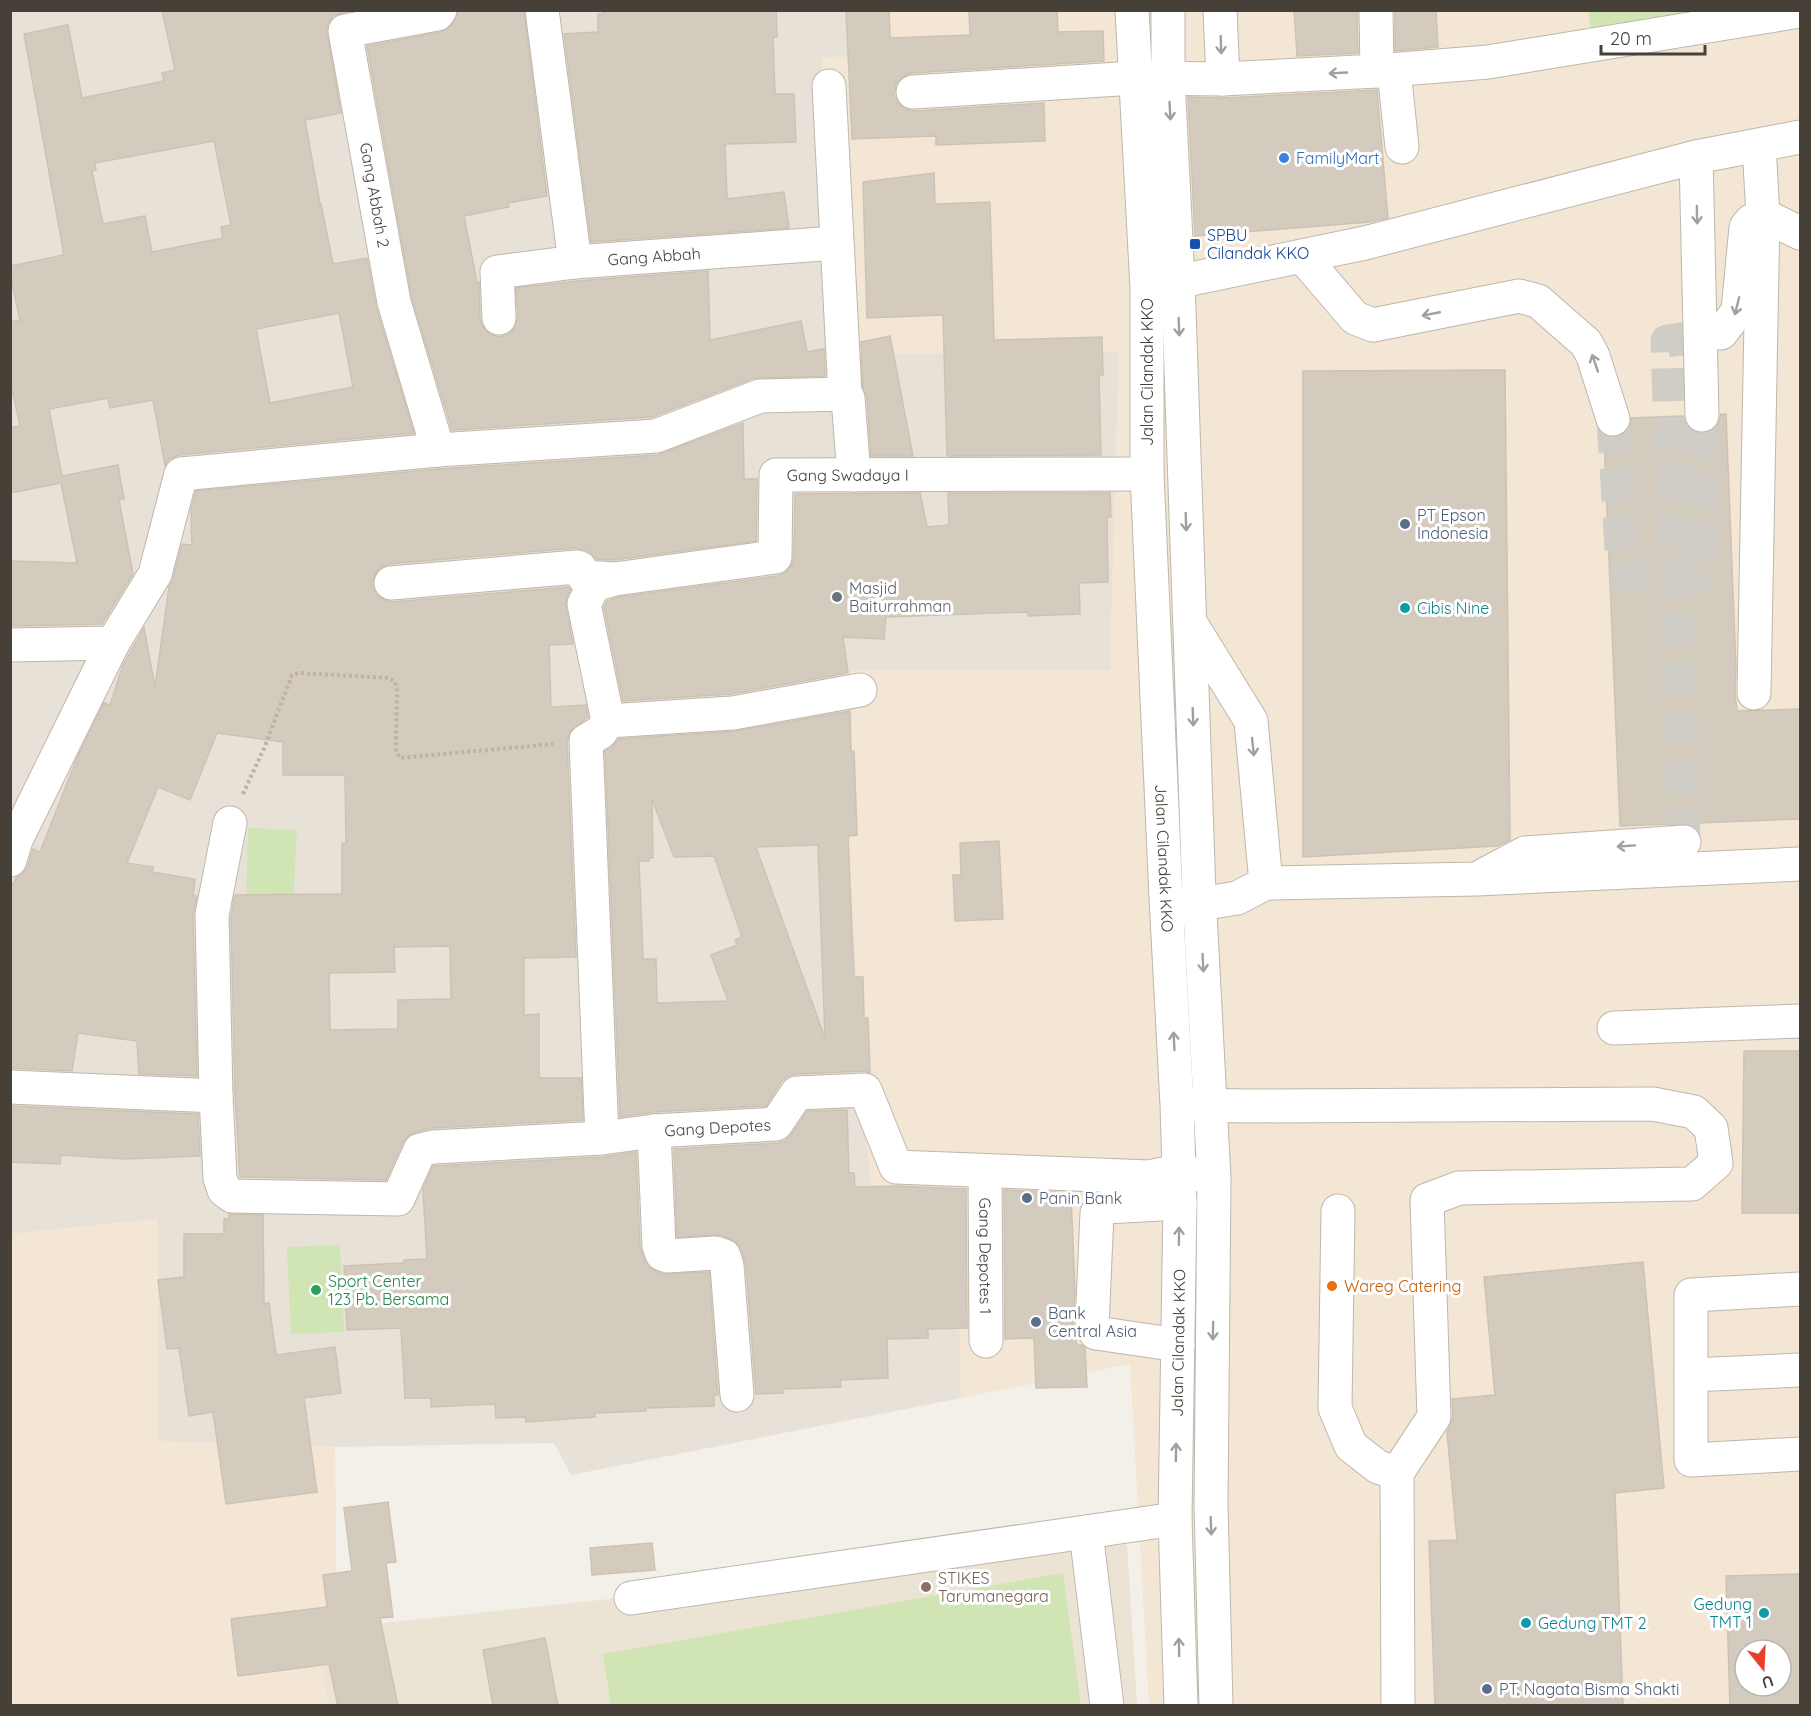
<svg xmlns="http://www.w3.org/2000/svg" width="1811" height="1716" font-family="Quicksand,sans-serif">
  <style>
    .residential { fill: #e7e1d7 }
    .commercial { fill: #f3e6d5; fill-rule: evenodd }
    .education { fill: #ebe4d4 }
    .green { fill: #d0e4b4 }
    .building { fill: #d4cbbf; stroke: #cec2b3; stroke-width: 1.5; fill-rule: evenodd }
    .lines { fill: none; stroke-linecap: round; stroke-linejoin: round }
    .minor-tunnel { stroke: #d0cdc6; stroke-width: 33; stroke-dasharray: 33 16; stroke-linecap: butt }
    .minor-casing { stroke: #beb7ac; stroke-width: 35 }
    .path { stroke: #bfb29e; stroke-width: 4; stroke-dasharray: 3 3; stroke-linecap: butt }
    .minor { stroke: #fff; stroke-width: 33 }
    .oneway { stroke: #a2a09c }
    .shop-dot { fill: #3f7fe0; stroke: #fff; stroke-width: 2 }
    .transit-dot { fill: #1a4fb4; stroke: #fff; stroke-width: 2 }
    .service-dot { fill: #5c6f8a; stroke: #fff; stroke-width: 2 }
    .worship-dot { fill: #6b7280; stroke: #fff; stroke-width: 2 }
    .culture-dot { fill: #0f9aa8; stroke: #fff; stroke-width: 2 }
    .food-dot { fill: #e8710a; stroke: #fff; stroke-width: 2 }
    .leisure-dot { fill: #2e9e5b; stroke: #fff; stroke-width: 2 }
    .education-dot { fill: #8d6e63; stroke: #fff; stroke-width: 2 }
    .labels { text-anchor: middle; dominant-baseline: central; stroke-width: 6; stroke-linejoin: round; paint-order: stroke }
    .shop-label { font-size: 16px; fill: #366cbe; stroke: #fff; text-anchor: start }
    .street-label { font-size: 16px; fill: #464038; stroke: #fff }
    .transit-label { font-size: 16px; fill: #164399; stroke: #fff; text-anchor: start }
    .service-label { font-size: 16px; fill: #4e5e75; stroke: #fff; text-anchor: start }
    .worship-label { font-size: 16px; fill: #5b616d; stroke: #fff; text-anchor: start }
    .culture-label { font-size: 16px; fill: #0d838f; stroke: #fff; text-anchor: start }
    .leisure-label { font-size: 16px; fill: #27864d; stroke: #fff; text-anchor: start }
    .food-label { font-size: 16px; fill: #c56008; stroke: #fff; text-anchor: start }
    .education-label { font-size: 16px; fill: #785e54; stroke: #fff; text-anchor: start }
  </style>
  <rect width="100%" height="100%" fill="#f3f0e9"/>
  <polygon class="residential" points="10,11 889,11 889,56 822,58 838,354 1119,351 1110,670 837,671 872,1198 957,1188 961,1398 571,1475 554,1443 335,1447 158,1441 158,1219 11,1234"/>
  <g class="commercial">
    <path d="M889,10H1588L1593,42L1800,11V1705H1149L1130,1364L961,1398L957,1189L871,1198L836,671L1110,670L1119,352L831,354L822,57L888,56ZM1745,1650H1781V1686H1745Z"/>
    <polygon points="158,1219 158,1441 335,1447 338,1705 11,1705 10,1234"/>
  </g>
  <polygon class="education" points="1127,1544 1137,1705 328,1705 317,1630"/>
  <g class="green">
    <polygon points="1588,10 1732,11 1593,42"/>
    <polygon points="248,828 297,830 293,905 246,903"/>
    <polygon points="340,1245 344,1332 291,1334 287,1247"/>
    <polygon points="1063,1573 1081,1705 611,1705 603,1654"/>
  </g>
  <g class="building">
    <path d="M162,10H353L342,13L333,16L327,25V34L341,113L305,120L320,204H321L333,264L367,258L376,307L414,433L179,455L169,459L165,465L153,400L110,408L108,398L49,409L62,476L118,465L124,499L119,500L133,574L102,624L10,626V561L77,563L61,483L10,493V428L20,426L10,380V322L20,320L10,274V266L64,255L24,34L68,25L82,98L164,81L162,73L175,70ZM214,141L231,225L221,227L223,238L152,252L145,216L103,224L92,171L96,170L95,163ZM339,313L353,387L270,403L256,329Z"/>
    <polygon points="458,10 524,10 547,196 508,203 509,207 464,216 477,282 479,282 480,319 484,329 491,335 500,337 509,334 515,327 518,317 516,288 577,281 708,271 710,340 801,321 807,352 824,349 825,376 754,378 652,417 452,430 412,298 367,46 441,32 452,25"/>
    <polygon points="603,10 776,10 777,37 773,37 775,94 794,94 796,142 725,144 727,199 784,192 789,228 591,242 564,34 598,32 598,14 603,14"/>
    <polygon points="846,10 889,10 890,38 970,35 969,10 1057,10 1058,32 1103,31 1104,61 912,73 902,77 896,84 894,94 898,103 905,109 914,111 1044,103 1045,141 936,145 936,136 852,139"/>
    <polygon points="1294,10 1357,10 1358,53 1297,56"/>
    <polygon points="1395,10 1436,10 1438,47 1395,51"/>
    <polygon points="1377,90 1388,218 1370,222 1195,236 1188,97 1224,98"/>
    <polygon points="934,173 935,204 990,202 994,340 1102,337 1103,375 1099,375 1101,455 947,456 943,315 867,318 863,182"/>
    <polygon points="890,336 913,456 871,456 867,397 863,388 861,342"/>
    <polygon points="1505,370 1510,840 1497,846 1303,857 1303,371"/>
    <polygon points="1721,414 1726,414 1736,668 1735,693 1737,711 1800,709 1800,819 1620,826 1604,435 1610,437 1619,437 1627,431 1631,424 1631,418 1683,416 1686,424 1693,431 1703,434 1712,431 1718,424"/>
    <path d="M743,423L744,479H757L756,541L614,560L596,559L592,554L586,550L575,548L389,564L380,568L374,576L372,585L376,594L384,600L392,602L568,587L571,589L567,596L566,608L573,644L549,645L551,707L586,705L588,717L570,732L567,742L576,957L524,958V1015L539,1014V1078H581L583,1120L432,1128L416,1132L409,1135L403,1142L386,1180L240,1177L235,1095L231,917L235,895L342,894V843H346L345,775H283V742L217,733L190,800L158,787L127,863L153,867L152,872L195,879L193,896H197L193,915L197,1076L139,1074L137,1041L78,1033L72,1071L10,1068V890L16,878L23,873L28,866L33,849L40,852L77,758L104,703L110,705L123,665L144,628L155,687L169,587L173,579L182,544L192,545L191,510L196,491L439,469L657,455ZM450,946L451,999L398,1000V1029L330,1030L329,973L395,972L394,947Z"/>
    <polygon points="920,493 927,527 949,525 948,493 1110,493 1111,517 1107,517 1108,582 1079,583 1080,614 1028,616 1028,612 886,617 884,639 843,637 848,673 731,694 623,701 604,607 607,601 619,597 778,576 785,573 791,566 794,557 795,494"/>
    <path d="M850,711L851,752L854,751L857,835L848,836L854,977H863L864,1018H868L870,1073L864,1071L796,1074L788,1076L781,1082L766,1106L653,1112L620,1117L605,751L611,748L619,739L736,731ZM652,799L674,857L714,856L742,937L735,940L737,945L711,955L728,1001L657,1003L656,959H643L639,861H649L648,858H653ZM818,845L825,1038L756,847Z"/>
    <polygon points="999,841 1003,919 955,921 953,875 961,875 960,843"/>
    <polygon points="1744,1051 1800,1051 1800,1213 1742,1213"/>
    <polygon points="10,1106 198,1114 200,1156 126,1159 61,1155 60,1164 10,1162"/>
    <polygon points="847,1110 849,1173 854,1173 855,1187 897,1186 966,1189 967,1328 928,1329 928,1338 887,1339 888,1378 840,1380 841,1387 783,1389 783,1393 756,1394 746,1265 742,1251 737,1243 721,1235 677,1237 674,1149 778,1143 785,1141 791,1135 807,1111"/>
    <polygon points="636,1152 640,1247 645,1261 649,1268 662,1274 709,1272 718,1395 714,1395 714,1406 646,1408 646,1411 595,1413 595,1417 526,1422 525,1417 496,1418 495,1404 431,1407 431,1398 405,1398 401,1328 347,1330 344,1266 404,1263 404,1260 427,1259 423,1189 433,1166 603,1157"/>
    <polygon points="1004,1190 1071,1193 1075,1292 1073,1326 1077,1345 1082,1345 1085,1348 1087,1387 1036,1388 1034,1338 1005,1339"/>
    <polygon points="229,1214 263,1215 264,1304 269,1303 276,1355 335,1347 341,1393 304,1398 317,1492 226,1504 213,1412 189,1416 179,1348 167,1349 158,1280 184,1277 184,1234 224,1234 224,1219 229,1219"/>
    <polygon points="1643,1262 1664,1488 1615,1493 1623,1706 1435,1706 1429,1541 1457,1540 1447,1432 1453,1417 1452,1399 1495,1395 1484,1277"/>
    <polygon points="388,1502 396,1562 386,1563 393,1617 380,1618 398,1706 338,1706 329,1664 238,1676 231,1619 327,1607 323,1575 352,1571 344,1508"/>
    <polygon points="652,1543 655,1570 592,1575 590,1548"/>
    <path d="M1800,1574V1706H1730L1726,1576ZM1745,1650H1781V1686H1745Z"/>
    <polygon points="545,1638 558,1706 493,1706 483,1650"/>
  </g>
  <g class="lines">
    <g class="minor-tunnel">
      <polyline points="1613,419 1622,564 1627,575 1696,573 1702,564 1702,415"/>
      <polyline points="1684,842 1667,341 1721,333"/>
    </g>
    <defs>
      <g id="minor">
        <polyline points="542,10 575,262"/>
        <path id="s1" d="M1132,10L1147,288V474L1166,898L1177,1105L1180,1203L1175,1519L1181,1706"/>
        <polyline points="1168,10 1168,78 1178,281 1199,894 1214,1178 1211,1504 1216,1706"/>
        <polyline points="1220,10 1223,79"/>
        <polyline points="1377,71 1488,62 1800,11"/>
        <polyline points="1394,71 1402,147"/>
        <polyline points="829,86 845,394"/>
        <polyline points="913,92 1135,78 1223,79 1377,71 1376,10"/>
        <polyline points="1696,157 1702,415"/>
        <polyline points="1302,256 1355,318 1373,325 1519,296 1538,301 1586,343 1593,356 1613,419"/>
        <polyline points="1157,286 1365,243 1696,157 1800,137"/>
        <path id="s2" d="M499,318L497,272L575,262L836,243"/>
        <polyline points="1721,333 1738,311 1746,227 1751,221 1763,215 1800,233"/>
        <polyline points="438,450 394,302 345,31 437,14 440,10"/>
        <polyline points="391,583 577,567 580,568 584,577 615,579"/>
        <polyline points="1191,624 1251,721 1266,883"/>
        <polyline points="10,645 113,643"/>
        <polyline points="1754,693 1763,215 1759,146"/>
        <path id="s3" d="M608,721L584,604L594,585L615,579L775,557L776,475L1147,474"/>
        <polyline points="608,721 733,713 860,690"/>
        <path id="s4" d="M230,823L212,915L216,1096L220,1178L224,1190L232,1196L398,1199L420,1150L433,1147L602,1138L654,1131L776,1124L797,1093L865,1090L896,1167L1149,1177L1178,1171L1200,1175"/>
        <polyline points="10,860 16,840 113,643 155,574 181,474 438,450 656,436 760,396 845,394 848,398 854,475"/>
        <polyline points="1482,876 1525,853 1684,842"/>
        <polyline points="1180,906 1200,904 1237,898 1266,883 1477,879 1800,864"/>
        <polyline points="1614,1028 1800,1021"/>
        <polyline points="10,1087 216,1096"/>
        <polyline points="1188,1105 1247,1106 1653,1104 1694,1112 1711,1128 1716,1163 1692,1184 1459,1188 1427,1200 1434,1417 1397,1473 1398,1706"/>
        <polyline points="654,1131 659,1246 662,1254 668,1256 715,1253 724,1256 727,1266 737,1395"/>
        <polyline points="602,1138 586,741 601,732 608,721"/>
        <path id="s5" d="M985,1172L986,1341"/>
        <polyline points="1338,1211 1335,1408 1351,1446 1378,1467 1397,1473"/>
        <polyline points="1800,1289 1691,1295 1691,1460 1800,1454"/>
        <polyline points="1178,1345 1096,1333 1092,1327 1097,1213 1105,1207 1180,1203"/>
        <polyline points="1691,1375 1800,1370"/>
        <polyline points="1086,1532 1107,1706"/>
        <polyline points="631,1598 1175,1519"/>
      </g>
    </defs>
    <use href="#minor" class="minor-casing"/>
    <polyline class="path" points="243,794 265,746 292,675 299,673 389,678 395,682 397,690 396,750 400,758 553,744"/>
    <use href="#minor" class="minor"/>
  </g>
  <defs><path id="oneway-shaft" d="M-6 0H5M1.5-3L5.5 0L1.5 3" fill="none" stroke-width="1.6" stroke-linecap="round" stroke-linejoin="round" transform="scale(1.5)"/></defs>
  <g class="oneway">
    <use href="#oneway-shaft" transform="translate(1221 45) rotate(88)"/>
    <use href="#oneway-shaft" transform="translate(1338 73) rotate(177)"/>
    <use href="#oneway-shaft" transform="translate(1170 111) rotate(87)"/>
    <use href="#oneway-shaft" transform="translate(1697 215) rotate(89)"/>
    <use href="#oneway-shaft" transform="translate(1737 306) rotate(104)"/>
    <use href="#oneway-shaft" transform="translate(1431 314) rotate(169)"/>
    <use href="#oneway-shaft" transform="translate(1179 327) rotate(88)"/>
    <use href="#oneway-shaft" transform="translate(1595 363) rotate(-109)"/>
    <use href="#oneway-shaft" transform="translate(1186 522) rotate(88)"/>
    <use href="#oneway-shaft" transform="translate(1193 717) rotate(88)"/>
    <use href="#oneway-shaft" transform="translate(1253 747) rotate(84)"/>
    <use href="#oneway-shaft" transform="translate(1626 846) rotate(176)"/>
    <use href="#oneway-shaft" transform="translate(1203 963) rotate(87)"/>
    <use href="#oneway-shaft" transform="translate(1174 1041) rotate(-93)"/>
    <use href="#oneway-shaft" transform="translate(1179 1236) rotate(-89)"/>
    <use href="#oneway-shaft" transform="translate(1213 1331) rotate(91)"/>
    <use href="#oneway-shaft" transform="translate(1176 1452) rotate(-89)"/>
    <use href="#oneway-shaft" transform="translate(1211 1526) rotate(88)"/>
    <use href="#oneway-shaft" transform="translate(1179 1647) rotate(-91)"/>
  </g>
  <circle class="shop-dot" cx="1284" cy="158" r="6"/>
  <rect class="transit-dot" x="1189" y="238" width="12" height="12" rx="3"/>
  <g class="service-dot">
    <circle cx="1405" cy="524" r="6"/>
    <circle cx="1027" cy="1198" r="6"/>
    <circle cx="1036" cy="1322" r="6"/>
    <circle cx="1487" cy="1689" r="6"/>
  </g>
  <circle class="worship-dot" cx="837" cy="597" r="6"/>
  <g class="culture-dot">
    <circle cx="1405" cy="608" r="6"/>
    <circle cx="1764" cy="1613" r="6"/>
    <circle cx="1526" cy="1623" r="6"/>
  </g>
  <circle class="food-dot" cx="1332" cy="1286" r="6"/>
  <circle class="leisure-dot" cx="316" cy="1290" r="6"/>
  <circle class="education-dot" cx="926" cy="1587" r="6"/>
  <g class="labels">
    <g class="shop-label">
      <text x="1296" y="158">FamilyMart</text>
    </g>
    <g class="street-label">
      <text transform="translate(375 195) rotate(80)">Gang Abbah 2</text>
      <text stroke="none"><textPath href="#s2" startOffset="204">Gang Abbah</textPath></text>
      <text transform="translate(1147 372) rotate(-90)">Jalan Cilandak KKO</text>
      <text stroke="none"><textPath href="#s3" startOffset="478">Gang Swadaya I</textPath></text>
      <text stroke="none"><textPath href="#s1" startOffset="849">Jalan Cilandak KKO</textPath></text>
      <text stroke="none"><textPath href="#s4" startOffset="898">Gang Depotes</textPath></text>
      <text stroke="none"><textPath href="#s5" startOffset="84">Gang Depotes 1</textPath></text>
      <text transform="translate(1178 1343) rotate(-89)">Jalan Cilandak KKO</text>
    </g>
    <g class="transit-label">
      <text x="1207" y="235">SPBU<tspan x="1207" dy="18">Cilandak KKO</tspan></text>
    </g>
    <g class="service-label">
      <text x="1417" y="515">PT Epson<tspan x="1417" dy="18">Indonesia</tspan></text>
      <text x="1039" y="1198">Panin Bank</text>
      <text x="1048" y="1313">Bank<tspan x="1048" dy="18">Central Asia</tspan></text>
      <text x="1499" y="1689">PT. Nagata Bisma Shakti</text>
    </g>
    <g class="worship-label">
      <text x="849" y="588">Masjid<tspan x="849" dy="18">Baiturrahman</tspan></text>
    </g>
    <g class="culture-label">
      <text x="1417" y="608">Cibis Nine</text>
      <text x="1752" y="1604" text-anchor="end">Gedung<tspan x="1752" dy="18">TMT 1</tspan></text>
      <text x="1538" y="1623">Gedung TMT 2</text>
    </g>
    <g class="leisure-label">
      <text x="328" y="1281">Sport Center<tspan x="328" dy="18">123 Pb. Bersama</tspan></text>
    </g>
    <g class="food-label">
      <text x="1344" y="1286">Wareg Catering</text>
    </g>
    <g class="education-label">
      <text x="938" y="1578">STIKES<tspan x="938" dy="18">Tarumanegara</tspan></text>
    </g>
  </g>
  <rect width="1811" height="1716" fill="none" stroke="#464038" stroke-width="24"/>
  <g transform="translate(1763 1668) rotate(162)"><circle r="28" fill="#ffffff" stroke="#b5b3af" stroke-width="1.5"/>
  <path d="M0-4.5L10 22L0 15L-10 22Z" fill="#ea3f29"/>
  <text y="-9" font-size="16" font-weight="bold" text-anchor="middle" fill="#464038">U</text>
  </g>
  <path d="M1601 45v9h104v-9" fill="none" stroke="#464038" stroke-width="3"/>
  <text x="1610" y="45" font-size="18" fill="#464038" stroke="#ffffff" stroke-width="4.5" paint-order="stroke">20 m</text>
</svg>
